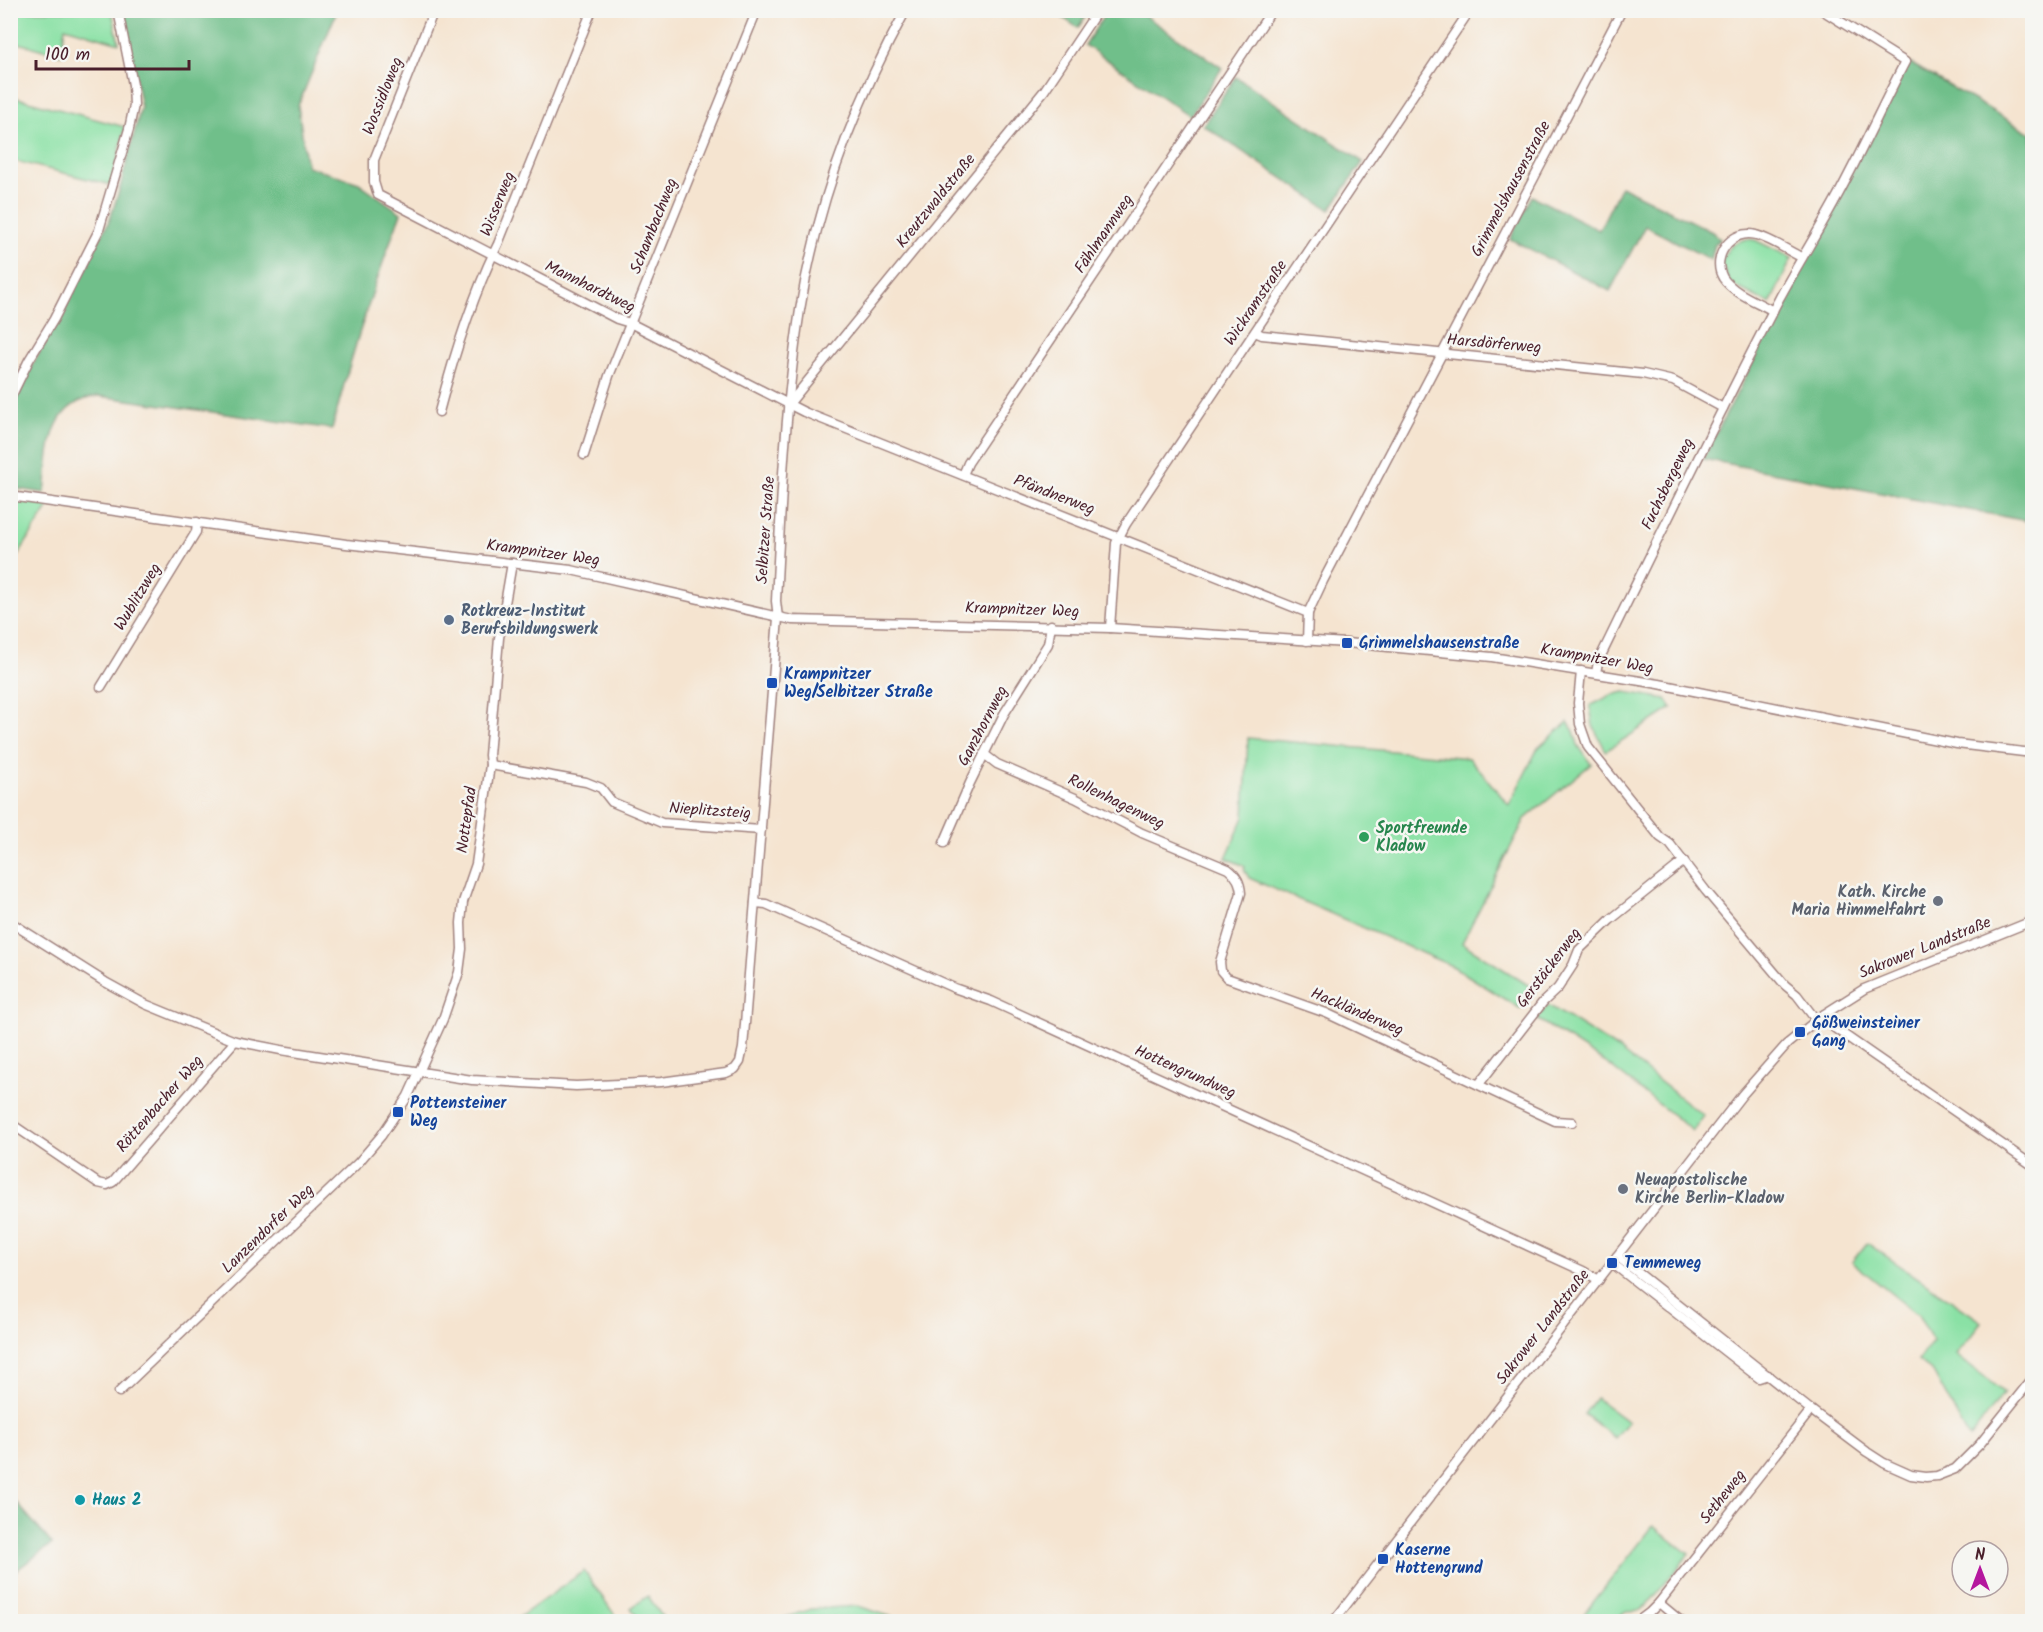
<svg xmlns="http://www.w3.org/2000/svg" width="2043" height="1632" font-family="Kalam,sans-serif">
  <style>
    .green { fill: #8ae1a5; stroke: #6a8068; stroke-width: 1.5 }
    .forest { fill: #6fbf8a; stroke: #5c6f5a; stroke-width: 1.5 }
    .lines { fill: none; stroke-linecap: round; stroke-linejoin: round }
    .street-casing { stroke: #a0827e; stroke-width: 11 }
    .street { stroke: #fff; stroke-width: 8 }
    .service-dot { fill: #5c6f8a; stroke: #f6f6f2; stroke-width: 2 }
    .transit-dot { fill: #1a4fb4; stroke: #f6f6f2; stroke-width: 2 }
    .leisure-dot { fill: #2e9e5b; stroke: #f6f6f2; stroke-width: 2 }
    .worship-dot { fill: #6b7280; stroke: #f6f6f2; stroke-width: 2 }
    .culture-dot { fill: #0f9aa8; stroke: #f6f6f2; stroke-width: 2 }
    .labels { text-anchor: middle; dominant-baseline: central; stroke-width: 5; stroke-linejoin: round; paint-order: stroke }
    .street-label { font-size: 16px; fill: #4a1f2b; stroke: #f6f6f2 }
    .service-label { font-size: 16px; font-weight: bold; fill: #4e5e75; stroke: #f6f6f2; text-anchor: start }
    .transit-label { font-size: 16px; font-weight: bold; fill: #164399; stroke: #f6f6f2; text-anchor: start }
    .leisure-label { font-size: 16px; font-weight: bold; fill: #27864d; stroke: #f6f6f2; text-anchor: start }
    .worship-label { font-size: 16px; font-weight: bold; fill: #5b616d; stroke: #f6f6f2; text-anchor: end }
    .culture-label { font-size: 16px; font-weight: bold; fill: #0d838f; stroke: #f6f6f2; text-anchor: start }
  </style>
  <rect width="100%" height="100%" fill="#f6f6f2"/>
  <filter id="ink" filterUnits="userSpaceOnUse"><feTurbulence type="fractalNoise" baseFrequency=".0167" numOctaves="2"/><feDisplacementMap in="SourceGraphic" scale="12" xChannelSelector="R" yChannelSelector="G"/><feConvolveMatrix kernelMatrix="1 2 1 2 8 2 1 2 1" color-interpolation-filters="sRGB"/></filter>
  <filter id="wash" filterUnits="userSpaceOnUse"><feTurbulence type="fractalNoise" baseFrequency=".008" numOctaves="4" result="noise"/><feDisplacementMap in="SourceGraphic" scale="24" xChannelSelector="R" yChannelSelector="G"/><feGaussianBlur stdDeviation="1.35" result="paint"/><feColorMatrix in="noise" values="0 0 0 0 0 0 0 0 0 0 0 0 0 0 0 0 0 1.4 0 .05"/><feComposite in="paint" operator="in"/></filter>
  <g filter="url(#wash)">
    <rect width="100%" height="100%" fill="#f5e4d0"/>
    <g class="green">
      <polygon points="10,11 112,11 119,43 65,27 61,55 11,41"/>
      <polygon points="10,96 125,127 112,185 11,160"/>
      <path d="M1747,239L1755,240L1792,258L1770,304L1729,283L1721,263C1726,249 1733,242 1747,239Z"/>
      <polygon points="11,500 50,505 11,566"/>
      <polygon points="1625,692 1666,699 1672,708 1606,751 1593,726 1590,706 1611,695"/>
      <polygon points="1568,722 1574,731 1578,745 1591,764 1525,819 1462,943 1536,990 1521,1009 1454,967 1249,878 1244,869 1245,866 1226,858 1244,817 1248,738 1469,758 1509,805 1538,748"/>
      <polygon points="1548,1005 1618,1049 1704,1116 1693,1131 1606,1063 1537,1019"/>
      <polygon points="1867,1243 1982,1322 1956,1355 2004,1393 1969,1438 1933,1372 1918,1361 1933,1341 1918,1315 1852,1262"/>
      <polygon points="1596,1398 1628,1422 1615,1438 1584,1414"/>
      <polygon points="1653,1526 1689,1554 1646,1607 1640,1610 1626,1611 1619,1616 1580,1619"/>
      <polygon points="584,1571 619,1621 514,1621"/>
      <polygon points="648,1596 665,1621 640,1621 631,1608"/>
      <polygon points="858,1606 904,1621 775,1621 811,1609"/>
    </g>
    <g class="forest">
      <path d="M123,11H337L298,106L306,161L307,166L359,183L401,213C374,284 351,355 332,429L99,396C46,403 50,452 45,493L11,488V410L28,372L59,320L110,219L120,188L141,107Z"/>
      <polygon points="1053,11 1089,11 1078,28"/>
      <polygon points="1107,11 1138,11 1222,68 1190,116 1085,45"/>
      <polygon points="1908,62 2032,134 2032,522 1703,459"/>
      <polygon points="1236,77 1363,162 1330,210 1203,125"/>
      <polygon points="1621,186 1712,232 1720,239 1715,244 1711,260 1645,226 1610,291 1510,239 1532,196 1599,230"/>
      <polygon points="10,1495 52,1544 11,1574 10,1574"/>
    </g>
  </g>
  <g filter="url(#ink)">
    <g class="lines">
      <defs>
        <g id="street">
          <polyline points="434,10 374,160 374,182 378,195 617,319 630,323 804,412 1308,613"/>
          <path d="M1773,311C1758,302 1733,293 1723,278C1710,257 1732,228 1756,235C1771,239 1787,250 1801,257"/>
          <polyline points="1255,332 1262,335 1643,374 1673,381 1723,408"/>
          <polyline points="10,399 29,360 54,319 99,230 129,129 134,105 133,85 118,10"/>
          <polyline points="789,404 1044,91 1098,10"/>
          <path d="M439,412C454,355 472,297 498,244L592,10"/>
          <polyline points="584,455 609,376 757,10"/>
          <polyline points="963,475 968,463 1272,10"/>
          <polyline points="10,496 346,544 571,570 792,620 1110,628 1347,643 1492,657 1659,684 1957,744 2032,753"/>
          <polyline points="1110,628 1116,543 1126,524 1470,10"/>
          <polyline points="1307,641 1308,613 1323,581 1622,10"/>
          <polyline points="1581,671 1578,703 1580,724 1588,747 1660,837 1670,844 1706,891 1785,985 1797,995 1816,1020"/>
          <path d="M1596,673L1598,662C1657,541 1716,419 1779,299C1801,258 1827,218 1848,176C1868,138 1885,100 1905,62L1822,10"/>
          <polyline points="101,687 196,532 197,522"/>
          <path d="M984,754L997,764L1075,798L1142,833L1228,869C1237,876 1240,882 1241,893L1220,962L1221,971L1227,978L1326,1013L1555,1121L1572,1122"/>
          <polyline points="490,765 586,782 601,788 612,802 662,823 761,830"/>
          <polyline points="944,843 970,783 1004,714 1048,644 1051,625"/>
          <polyline points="755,903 766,904 954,988 991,1001 1583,1271 1599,1280"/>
          <path d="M10,922L105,982L145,1004L235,1041L281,1050L472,1080L576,1086L661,1082L726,1073L735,1069L740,1062L743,1048L778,618L776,601C781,504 785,406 800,310C817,205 854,104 906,10"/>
          <polyline points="1823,1015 1833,1027 2032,1165"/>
          <polyline points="1479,1084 1543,1002 1558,988 1573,965 1579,950 1610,920 1684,861"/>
          <polyline points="10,1123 98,1183 107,1185 113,1182 235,1041"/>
          <polyline points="1617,1256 1811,1410 1867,1452 1884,1463 1911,1475 1926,1477 1937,1476 1955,1469 1980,1444 2032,1379"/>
          <polyline points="1612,1263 1759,1378 1768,1375"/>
          <polyline points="119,1392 358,1163 381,1136 408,1096 443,1019 459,972 462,949 461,923 463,902 476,864 490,765 489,755 499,638 512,563"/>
          <polyline points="1659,1603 1682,1622"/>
          <polyline points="1333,1622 1742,1095 1787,1044 1823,1015 1864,989 2032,921"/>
          <polyline points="1589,1622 1617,1622"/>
          <polyline points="1637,1622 1649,1613 1659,1603 1811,1410"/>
        </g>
      </defs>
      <use href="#street" class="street-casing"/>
      <use href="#street" class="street"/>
    </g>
  </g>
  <circle class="service-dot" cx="449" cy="620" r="6"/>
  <g class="transit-dot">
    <rect x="1341" y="637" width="12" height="12" rx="3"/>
    <rect x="766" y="677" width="12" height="12" rx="3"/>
    <rect x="1794" y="1026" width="12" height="12" rx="3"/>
    <rect x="392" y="1106" width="12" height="12" rx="3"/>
    <rect x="1606" y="1257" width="12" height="12" rx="3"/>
    <rect x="1377" y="1553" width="12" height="12" rx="3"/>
  </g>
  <circle class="leisure-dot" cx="1364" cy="837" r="6"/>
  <g class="worship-dot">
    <circle cx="1938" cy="901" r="6"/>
    <circle cx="1623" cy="1189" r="6"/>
  </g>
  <circle class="culture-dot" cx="80" cy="1500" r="6"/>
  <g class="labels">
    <g class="street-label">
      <text transform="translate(383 96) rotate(-68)">Wossidloweg</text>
      <text transform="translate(1511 189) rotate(-62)">Grimmelshausenstraße</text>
      <text transform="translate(936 201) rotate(-51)">Kreutzwaldstraße</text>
      <text transform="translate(498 204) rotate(-68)">Wisserweg</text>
      <text transform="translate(654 226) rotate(-68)">Schambachweg</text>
      <text transform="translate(1104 234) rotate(-56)">Fählmannweg</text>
      <text transform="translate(590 287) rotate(26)">Mannhardtweg</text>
      <text transform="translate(1256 303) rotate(-56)">Wickramstraße</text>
      <text transform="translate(1494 344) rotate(5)">Harsdörferweg</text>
      <text transform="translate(1668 484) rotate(-64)">Fuchsbergeweg</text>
      <text transform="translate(1054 495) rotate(21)">Pfändnerweg</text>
      <text transform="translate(766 530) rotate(-86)">Selbitzer Straße</text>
      <text transform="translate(543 553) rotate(8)">Krampnitzer Weg</text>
      <text transform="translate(138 597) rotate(-59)">Wublitzweg</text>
      <text transform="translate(1022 610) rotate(2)">Krampnitzer Weg</text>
      <text transform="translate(1597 659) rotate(10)">Krampnitzer Weg</text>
      <text transform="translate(983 726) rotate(-62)">Ganzhornweg</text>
      <text transform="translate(1116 802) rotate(26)">Rollenhagenweg</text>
      <text transform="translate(710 811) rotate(4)">Nieplitzsteig</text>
      <text transform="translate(467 820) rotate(-82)">Nottepfad</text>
      <text transform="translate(1925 948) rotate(-22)">Sakrower Landstraße</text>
      <text transform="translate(1549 968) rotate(-53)">Gerstäckerweg</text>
      <text transform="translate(1357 1012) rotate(23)">Hackländerweg</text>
      <text transform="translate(1185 1072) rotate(24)">Hottengrundweg</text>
      <text transform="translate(160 1104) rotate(-49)">Röttenbacher Weg</text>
      <text transform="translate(268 1229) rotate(-44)">Lanzendorfer Weg</text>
      <text transform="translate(1543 1327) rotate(-52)">Sakrower Landstraße</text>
      <text transform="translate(1723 1497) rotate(-52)">Setheweg</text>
    </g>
    <g class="service-label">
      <text x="461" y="611">Rotkreuz-Institut<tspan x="461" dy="18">Berufsbildungswerk</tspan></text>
    </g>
    <g class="transit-label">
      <text x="1359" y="643">Grimmelshausenstraße</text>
      <text x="784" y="674">Krampnitzer<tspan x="784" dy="18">Weg/Selbitzer Straße</tspan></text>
      <text x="1812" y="1023">Gößweinsteiner<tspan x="1812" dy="18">Gang</tspan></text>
      <text x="410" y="1103">Pottensteiner<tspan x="410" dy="18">Weg</tspan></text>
      <text x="1624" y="1263">Temmeweg</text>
      <text x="1395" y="1550">Kaserne<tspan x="1395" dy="18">Hottengrund</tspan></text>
    </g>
    <g class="leisure-label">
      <text x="1376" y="828">Sportfreunde<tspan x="1376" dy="18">Kladow</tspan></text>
    </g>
    <g class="worship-label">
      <text x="1926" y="892">Kath. Kirche<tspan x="1926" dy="18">Maria Himmelfahrt</tspan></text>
      <text x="1635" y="1180" text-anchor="start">Neuapostolische<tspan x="1635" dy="18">Kirche Berlin-Kladow</tspan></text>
    </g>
    <g class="culture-label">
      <text x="92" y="1500">Haus 2</text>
    </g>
  </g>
  <rect width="2043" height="1632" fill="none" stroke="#f6f6f2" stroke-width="36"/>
  <g transform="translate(1980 1569)"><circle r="28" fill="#f6f6f2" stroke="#b1a0a2" stroke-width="1.5"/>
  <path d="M0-4.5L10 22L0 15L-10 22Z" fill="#b5179e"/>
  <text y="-9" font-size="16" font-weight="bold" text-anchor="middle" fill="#4a1f2b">N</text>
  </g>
  <path d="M36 60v9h153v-9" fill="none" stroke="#4a1f2b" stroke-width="3"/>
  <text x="45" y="60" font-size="18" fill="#4a1f2b" stroke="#f6f6f2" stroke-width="4.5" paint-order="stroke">100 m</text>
</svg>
